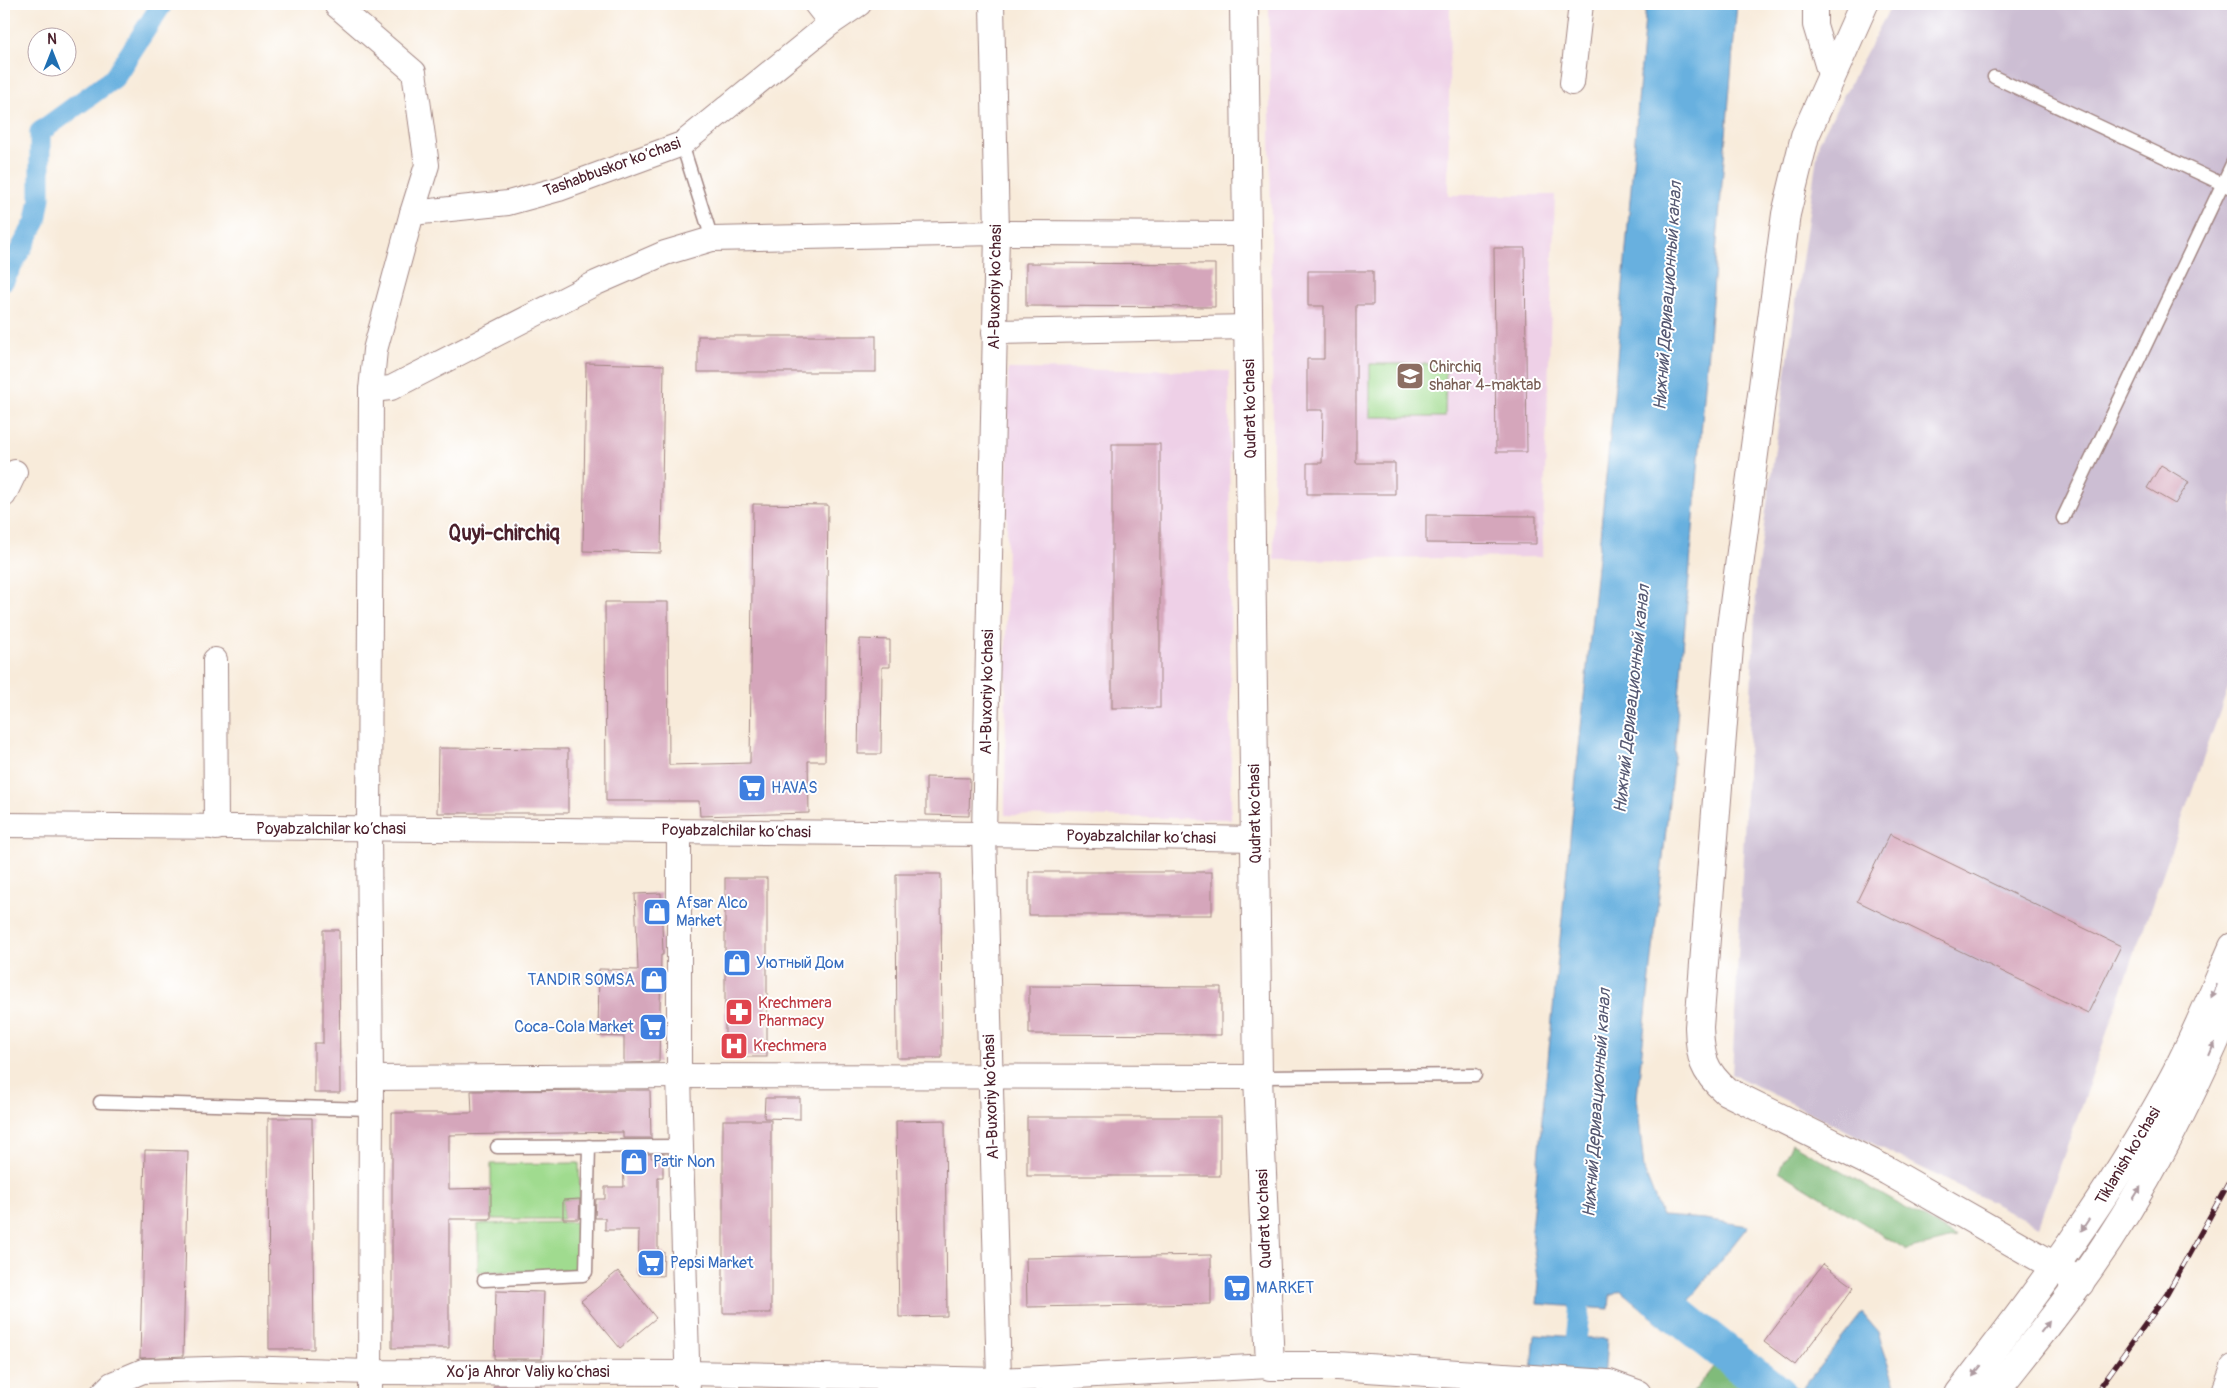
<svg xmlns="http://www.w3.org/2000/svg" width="2237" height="1398" font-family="Pangolin,sans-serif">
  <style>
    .built { fill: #eed0e7 }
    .industrial { fill: #ccbed3 }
    .green { fill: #a0db8f; stroke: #757d5d }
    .forest { fill: #80bb7a; stroke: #656d52 }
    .water { fill: #68b0df; stroke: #596885 }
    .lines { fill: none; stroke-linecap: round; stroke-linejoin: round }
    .canal { stroke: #68b0df; stroke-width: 21 }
    .river { stroke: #68b0df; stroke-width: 38 }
    .building { fill: #d5a6bb }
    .service-casing { stroke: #a18582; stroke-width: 15 }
    .minor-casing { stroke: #a18582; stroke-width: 26 }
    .tertiary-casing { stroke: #a18582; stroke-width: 30 }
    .primary-casing { stroke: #a18582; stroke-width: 30 }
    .service { stroke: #fff; stroke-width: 12 }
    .minor { stroke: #fff; stroke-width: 24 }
    .tertiary { stroke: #fff; stroke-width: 28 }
    .primary { stroke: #fff; stroke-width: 28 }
    .rail-casing { stroke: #4a1f2b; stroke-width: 5.5 }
    .rail { stroke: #fff; stroke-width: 4; stroke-dasharray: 11; stroke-linecap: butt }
    .oneway { fill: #ae9aa0 }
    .labels { text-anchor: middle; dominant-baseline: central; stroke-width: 4; stroke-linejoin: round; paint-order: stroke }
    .street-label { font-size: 16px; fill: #4a1f2b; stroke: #fff }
    .education-label { font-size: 16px; fill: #785e54; stroke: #fff; text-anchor: start }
    .shop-label { font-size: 16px; fill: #366cbe; stroke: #fff; text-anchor: start }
    .health-label { font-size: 16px; fill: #be3a42; stroke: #fff; text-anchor: start }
    .water-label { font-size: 18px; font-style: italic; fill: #565973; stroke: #fff }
    .district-label { font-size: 21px; font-weight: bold; fill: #4a1f2b; stroke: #fff }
  </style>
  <rect width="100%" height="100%" fill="#fff"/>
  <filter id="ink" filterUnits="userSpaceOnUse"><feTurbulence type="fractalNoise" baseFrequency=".02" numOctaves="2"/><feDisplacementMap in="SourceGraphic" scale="10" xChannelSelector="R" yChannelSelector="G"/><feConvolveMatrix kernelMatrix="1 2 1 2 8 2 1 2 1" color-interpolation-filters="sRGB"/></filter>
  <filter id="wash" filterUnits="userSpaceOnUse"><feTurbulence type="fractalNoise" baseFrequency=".0096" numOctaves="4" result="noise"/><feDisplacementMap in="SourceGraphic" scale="20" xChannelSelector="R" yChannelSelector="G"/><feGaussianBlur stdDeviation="1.12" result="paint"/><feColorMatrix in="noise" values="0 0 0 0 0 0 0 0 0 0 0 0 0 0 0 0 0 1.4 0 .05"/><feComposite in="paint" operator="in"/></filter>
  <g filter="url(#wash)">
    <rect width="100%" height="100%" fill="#f8ebda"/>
    <g class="built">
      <polygon points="1269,4 1450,4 1448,195 1555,195 1542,557 1274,560"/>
      <polygon points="1008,369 1229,371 1231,819 1005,815"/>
    </g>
    <polygon class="industrial" points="1892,4 2233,4 2233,674 2039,1226 1732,1074 1757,574 1819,142"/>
    <g class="green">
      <polygon points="1370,364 1446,364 1445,417 1370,417"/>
      <polygon points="579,1163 580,1199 563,1200 563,1219 491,1219 491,1164"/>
      <polygon points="581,1222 581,1270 478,1272 478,1224"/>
    </g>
    <g class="forest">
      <polygon points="1792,1143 1956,1237 1907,1250 1779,1171"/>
      <polygon points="1714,1366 1750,1394 1692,1394"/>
    </g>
    <g class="water">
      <polygon points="1646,4 1737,4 1674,756 1637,1097 1644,1170 1662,1216 1705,1219 1748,1226 1666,1329 1621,1291 1610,1296 1609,1309 1537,1304 1539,1284 1531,1230 1614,396"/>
      <polygon points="1862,1313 1878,1332 1899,1394 1750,1394 1694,1348 1713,1325 1800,1391"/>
      <polygon points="1535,1334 1607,1339 1603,1394 1530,1394"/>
    </g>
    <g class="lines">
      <g class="canal">
        <polyline points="4,280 36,221 40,198 40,132 114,78 162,4"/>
        <polyline points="1573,1366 1583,1279"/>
      </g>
      <polyline class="river" points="1639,1281 1683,1319 1777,1394"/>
    </g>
    <g id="blocks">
      <g class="building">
        <polygon points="1494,248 1525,248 1527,452 1496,452"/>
        <polygon points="1026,263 1215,264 1215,307 1026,306"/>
        <polygon points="1308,271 1373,271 1373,305 1356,305 1356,463 1395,463 1395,494 1307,494 1307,463 1322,463 1323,410 1307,410 1307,359 1324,359 1324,306 1308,306"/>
        <rect x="698" y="336" width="178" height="36"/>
        <polygon points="586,363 664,365 661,553 583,551"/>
        <rect x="1112" y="444" width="48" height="264"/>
        <polygon points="2161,465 2189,482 2175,504 2147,488"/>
        <polygon points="753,504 828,505 825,761 808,761 809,813 700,816 699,801 606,801 605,602 668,602 669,765 750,763"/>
        <polygon points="1426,515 1536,516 1536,544 1426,543"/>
        <polygon points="860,639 890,640 890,667 882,667 881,754 858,754"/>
        <polygon points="438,748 568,749 568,813 437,813"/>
        <polygon points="926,777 970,778 969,816 926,815"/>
        <polygon points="1890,834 2121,946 2088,1013 1857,901"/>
        <rect x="1029" y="872" width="183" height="43"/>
        <polygon points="896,874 941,874 942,1058 897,1058"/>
        <rect x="725" y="878" width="42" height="179"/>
        <polygon points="661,893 663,955 661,955 659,1062 624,1063 624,1037 598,1036 599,969 638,970 635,894"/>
        <polygon points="323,930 339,930 340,1093 314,1093 314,1043 323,1043"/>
        <polygon points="1029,986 1221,987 1221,1035 1029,1034"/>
        <polygon points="650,1090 651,1138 623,1138 623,1132 449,1135 449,1189 491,1188 491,1219 449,1219 449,1348 392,1348 392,1113 472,1113 471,1091"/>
        <polygon points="765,1098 800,1098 800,1119 764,1118"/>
        <rect x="1027" y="1117" width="193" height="59"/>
        <polygon points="268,1118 312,1118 314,1349 269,1349"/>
        <rect x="723" y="1120" width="48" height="193"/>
        <polygon points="945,1120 947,1316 899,1317 896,1121"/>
        <polygon points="145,1150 188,1151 183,1356 140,1358"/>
        <polygon points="623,1154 651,1154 651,1158 663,1157 663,1177 658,1177 658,1252 664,1252 663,1276 638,1275 639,1230 605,1230 605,1218 595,1218 596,1199 605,1199 605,1187 624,1187"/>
        <polygon points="580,1199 579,1219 563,1219 563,1200"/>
        <polygon points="1211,1255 1211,1304 1027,1307 1026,1258"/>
        <polygon points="1823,1264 1854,1287 1795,1365 1764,1342"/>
        <polygon points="618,1271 656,1318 620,1348 581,1301"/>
        <polygon points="496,1291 544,1292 542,1359 494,1359"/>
        <polygon points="494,1386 542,1386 541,1394 493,1394"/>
      </g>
    </g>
  </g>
  <g filter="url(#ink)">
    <use href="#blocks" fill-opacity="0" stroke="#a18582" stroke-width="1"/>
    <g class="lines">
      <defs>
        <g id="service">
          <polyline points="1994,77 2233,189"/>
          <polyline points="682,144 712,239"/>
          <polyline points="2063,518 2233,162"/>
          <polyline points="1258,1077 1475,1075"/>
          <polyline points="100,1102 371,1109"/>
          <polyline points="497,1147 681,1146"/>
          <polyline points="484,1280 583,1275 586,1272 589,1146"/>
        </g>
        <g id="minor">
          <polyline points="816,4 831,23"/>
          <polyline points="992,4 997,233 984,834 999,1380"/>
          <polyline points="1815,4 1815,25 1831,78"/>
          <polyline points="337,6 414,72 427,165 412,213 375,350 371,390 369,829 371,1078 370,1394"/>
          <polyline points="1572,83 1581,4"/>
          <polyline points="412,213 508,203 559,189 682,144 831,23 859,4"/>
          <polyline points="994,332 1249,327"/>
          <polyline points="371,390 391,388 596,283 665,253 712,239 997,233 1248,234"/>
          <polyline points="4,495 15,472"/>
          <polyline points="215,660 216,828"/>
          <polyline points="4,825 984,834 1256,839"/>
          <polyline points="679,831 679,1076 688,1394"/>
          <polyline points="371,1078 679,1076 1258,1077"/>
          <polyline points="102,1394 112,1384 143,1371 240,1368 369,1372 687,1373 999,1380 1270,1366"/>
          <polyline points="1484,1394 1486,1375"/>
          <polyline points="2223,1394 2233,1367"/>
        </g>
        <g id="tertiary">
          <polyline points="1244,4 1258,1077 1270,1366 1337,1366 1609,1384 1637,1394"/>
          <path d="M1864,4L1805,136L1786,214L1730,634L1699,1027C1700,1057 1703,1071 1726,1091L1888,1171L2056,1267L2080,1283"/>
        </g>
        <g id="primary">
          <path d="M1959,1394C2036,1295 2110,1195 2170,1084C2194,1040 2213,993 2233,947"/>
          <path d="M1993,1394C2022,1357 2052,1321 2079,1283C2143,1196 2191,1099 2233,1000"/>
        </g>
      </defs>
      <use href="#service" class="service-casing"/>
      <use href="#minor" class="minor-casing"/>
      <use href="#tertiary" class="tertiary-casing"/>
      <use href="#primary" class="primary-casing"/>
      <use href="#service" class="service"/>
      <use href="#minor" class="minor"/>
      <use href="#tertiary" class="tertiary"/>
      <use href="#primary" class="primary"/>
      <defs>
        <polyline id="rail" points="2095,1394 2167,1294 2233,1175"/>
      </defs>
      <use href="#rail" class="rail-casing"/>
      <use href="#rail" class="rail"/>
    </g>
    <defs><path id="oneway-solid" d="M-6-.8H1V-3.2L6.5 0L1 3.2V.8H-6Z" transform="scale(1.25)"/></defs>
    <g class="oneway">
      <use href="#oneway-solid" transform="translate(2214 991) rotate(114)"/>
      <use href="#oneway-solid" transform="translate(2212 1049) rotate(-67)"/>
      <use href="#oneway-solid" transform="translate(2137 1193) rotate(-58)"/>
      <use href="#oneway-solid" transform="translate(2085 1225) rotate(123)"/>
      <use href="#oneway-solid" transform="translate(2045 1327) rotate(-52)"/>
      <use href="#oneway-solid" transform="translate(1977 1371) rotate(128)"/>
    </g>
  </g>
  <defs>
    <symbol id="school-square" viewBox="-11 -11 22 22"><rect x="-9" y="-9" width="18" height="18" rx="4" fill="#8d6e63" stroke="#fff"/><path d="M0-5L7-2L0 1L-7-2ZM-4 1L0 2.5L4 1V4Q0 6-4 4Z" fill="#fff"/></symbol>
    <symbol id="supermarket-square" viewBox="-11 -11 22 22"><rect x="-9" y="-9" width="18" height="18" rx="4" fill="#3f7fe0" stroke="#fff"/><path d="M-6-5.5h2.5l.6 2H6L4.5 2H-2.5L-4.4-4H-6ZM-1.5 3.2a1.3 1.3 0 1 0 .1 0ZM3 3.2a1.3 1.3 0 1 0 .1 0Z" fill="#fff"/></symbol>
    <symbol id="shop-square" viewBox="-11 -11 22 22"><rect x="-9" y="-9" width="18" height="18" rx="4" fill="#3f7fe0" stroke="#fff"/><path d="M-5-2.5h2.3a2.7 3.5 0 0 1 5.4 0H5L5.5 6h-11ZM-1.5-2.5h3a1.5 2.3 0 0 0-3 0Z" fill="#fff"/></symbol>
    <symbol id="pharmacy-square" viewBox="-11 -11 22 22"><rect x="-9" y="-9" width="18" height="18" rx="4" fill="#e0444e" stroke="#fff"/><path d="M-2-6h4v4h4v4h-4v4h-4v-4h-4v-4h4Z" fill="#fff"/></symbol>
    <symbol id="hospital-square" viewBox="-11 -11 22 22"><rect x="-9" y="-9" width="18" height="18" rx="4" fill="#e0444e" stroke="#fff"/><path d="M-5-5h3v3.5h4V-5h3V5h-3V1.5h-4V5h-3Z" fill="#fff"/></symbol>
  </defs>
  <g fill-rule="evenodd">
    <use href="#school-square" x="1394" y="360" width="32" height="32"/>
    <use href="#supermarket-square" x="736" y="772" width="32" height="32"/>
    <use href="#shop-square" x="641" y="896" width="32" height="32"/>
    <use href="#shop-square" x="721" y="947" width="32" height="32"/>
    <use href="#shop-square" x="638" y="964" width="32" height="32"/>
    <use href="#pharmacy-square" x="723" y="996" width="32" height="32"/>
    <use href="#supermarket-square" x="637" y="1011" width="32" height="32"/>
    <use href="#hospital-square" x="718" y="1030" width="32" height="32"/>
    <use href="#shop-square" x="618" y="1146" width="32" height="32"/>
    <use href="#supermarket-square" x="635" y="1247" width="32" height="32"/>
    <use href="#supermarket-square" x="1221" y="1272" width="32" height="32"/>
  </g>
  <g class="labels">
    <g class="street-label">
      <text transform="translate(612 167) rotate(-20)">Tashabbuskor ko‘chasi</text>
      <text transform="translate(995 287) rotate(-89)">Al-Buxoriy ko‘chasi</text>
      <text transform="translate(1250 409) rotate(-91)">Qudrat ko‘chasi</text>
      <text transform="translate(987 692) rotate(-89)">Al-Buxoriy ko‘chasi</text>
      <text transform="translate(1255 814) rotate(-91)">Qudrat ko‘chasi</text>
      <text x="331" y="829">Poyabzalchilar ko‘chasi</text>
      <text transform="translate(736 831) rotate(1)">Poyabzalchilar ko‘chasi</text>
      <text transform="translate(1141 837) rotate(1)">Poyabzalchilar ko‘chasi</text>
      <text transform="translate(991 1097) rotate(-92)">Al-Buxoriy ko‘chasi</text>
      <text transform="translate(2128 1156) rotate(-59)">Tiklanish ko'chasi</text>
      <text transform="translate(1264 1219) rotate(-92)">Qudrat ko‘chasi</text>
      <text x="528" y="1372">Xo‘ja Ahror Valiy ko‘chasi</text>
    </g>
    <g class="education-label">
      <text x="1429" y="367">Chirchiq<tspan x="1429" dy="18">shahar 4-maktab</tspan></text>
    </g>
    <g class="shop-label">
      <text x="771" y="788">HAVAS</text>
      <text x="676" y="903">Afsar Alco<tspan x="676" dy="18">Market</tspan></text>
      <text x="756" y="963">Уютный Дом</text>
      <text x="635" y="980" text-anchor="end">TANDIR SOMSA</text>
      <text x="634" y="1027" text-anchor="end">Coca-Cola Market</text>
      <text x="653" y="1162">Patir Non</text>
      <text x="670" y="1263">Pepsi Market</text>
      <text x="1256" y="1288">MARKET</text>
    </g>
    <g class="health-label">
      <text x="758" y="1003">Krechmera<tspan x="758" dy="18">Pharmacy</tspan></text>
      <text x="753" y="1046">Krechmera</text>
    </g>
    <g class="water-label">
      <text transform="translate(1668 296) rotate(-86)">Нижний Деривационный канал</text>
      <text transform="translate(1632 699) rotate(-84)">Нижний Деривационный канал</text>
      <text transform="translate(1597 1103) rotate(-86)">Нижний Деривационный канал</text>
    </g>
    <g class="district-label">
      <text x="504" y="533">Quyi-chirchiq</text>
    </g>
  </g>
  <rect width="2237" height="1398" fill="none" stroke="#fff" stroke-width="20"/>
  <g transform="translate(52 52)"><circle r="24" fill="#ffffff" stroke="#b7a5aa"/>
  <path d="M0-4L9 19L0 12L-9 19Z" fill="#1f6fb2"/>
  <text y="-8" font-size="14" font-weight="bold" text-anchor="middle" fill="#4a1f2b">N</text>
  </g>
</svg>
